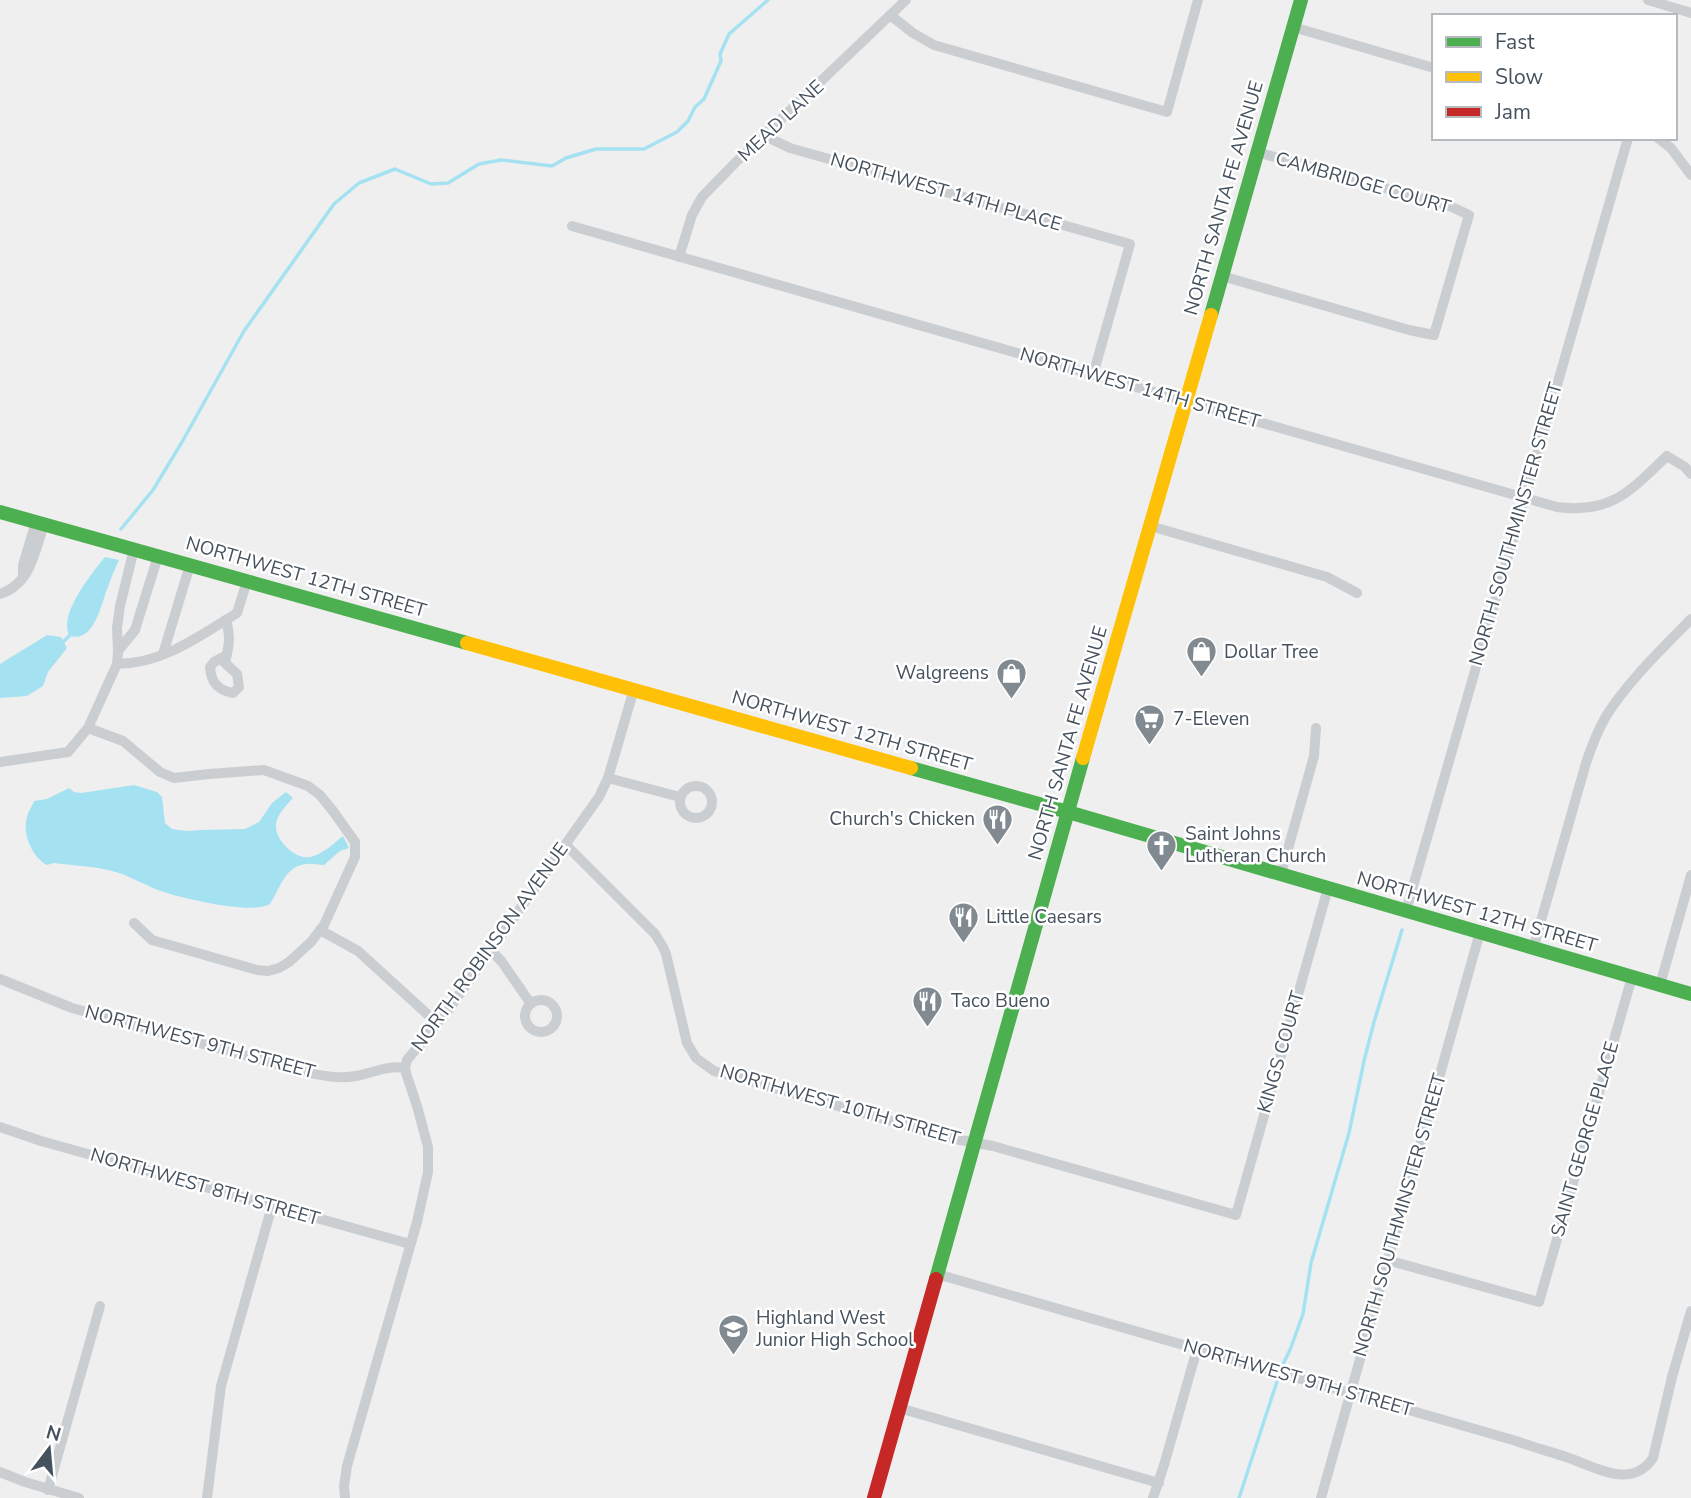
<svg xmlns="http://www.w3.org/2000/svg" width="1691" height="1498" font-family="'Nunito Sans',sans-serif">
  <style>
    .water { fill: #a4e2f2 }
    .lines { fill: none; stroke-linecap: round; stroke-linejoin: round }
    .stream { stroke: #a4e2f2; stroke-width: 3.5 }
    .street { stroke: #cbced1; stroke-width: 10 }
    .fast { stroke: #4caf50; stroke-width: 14 }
    .slow { stroke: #ffc107; stroke-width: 14 }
    .jam { stroke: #c62828; stroke-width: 14 }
    .labels { text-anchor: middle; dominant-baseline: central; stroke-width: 5; stroke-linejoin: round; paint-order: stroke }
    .street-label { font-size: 19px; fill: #45525e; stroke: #fff }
    .poi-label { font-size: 19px; fill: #45525e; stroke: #fff; text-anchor: start }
  </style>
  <rect width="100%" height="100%" fill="#f0efef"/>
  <g class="water">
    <path d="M105,557L119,560C115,569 111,578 108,587C101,603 95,643 70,636C57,616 92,573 105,557Z"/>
    <polygon points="47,635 61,637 67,648 48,672 43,686 27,696 0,698 0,664"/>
    <path d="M134,785L157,792L162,797L165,823L172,829L186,831L200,830L245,829L259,822L272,803L286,792L293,798C286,806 276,815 276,826C275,840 296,860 310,857C322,855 334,843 343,836L349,848L340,851L324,865C319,865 312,863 307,864C285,865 280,889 270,904C253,915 185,899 164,892C148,887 134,878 119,873C98,866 75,866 54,863L47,865C32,857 22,834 27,817C28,812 32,806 34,801L47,799L69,788L74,792L81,793Z"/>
  </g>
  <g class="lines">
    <g class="stream">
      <polyline points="121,529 153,490 182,442 244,331 334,204 359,183 395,169 431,184 448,183 479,164 501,160 552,166 566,158 596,149 644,149 677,132 688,121 695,107 704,99 721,61 720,54 729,34 768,0"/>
      <polyline points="61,644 72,633"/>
      <polyline points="1239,1498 1282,1366 1290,1350 1303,1314 1311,1263 1349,1133 1364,1061 1374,1022 1402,930"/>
    </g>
    <g class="street">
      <polyline points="1648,0 1691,13"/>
      <polyline points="890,15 913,33 934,45 1167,112 1198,0"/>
      <polyline points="1293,27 1434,68"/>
      <polyline points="765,136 790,148 1130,244 1093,375"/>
      <polyline points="1658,138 1671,148 1691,175"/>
      <path d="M572,226L1557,507C1612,514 1630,491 1667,456L1685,467L1691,474"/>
      <polyline points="679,257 692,215 702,197 735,163 906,0"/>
      <polyline points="1222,276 1409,330 1434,335 1469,215 1452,207 1257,152"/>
      <polyline points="1150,526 1327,577 1357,593"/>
      <polyline points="23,577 23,565 36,522"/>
      <path d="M0,594C31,584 35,551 44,524"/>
      <path d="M226,620C231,639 229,644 225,663L237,674L239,687L233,693C218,690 211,683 210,667L214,662L227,655"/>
      <polyline points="118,651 135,630 158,556"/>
      <polyline points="163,654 190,565"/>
      <path d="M117,664C162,664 200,636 237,613L247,581"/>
      <polyline points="88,728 123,741 160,772 174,778 209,774 264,770 308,786 320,795 333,811 355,842 355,857 324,925 311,942 289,962 279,968 268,971 257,970 152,940 134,923"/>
      <polyline points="0,762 68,752 88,728 117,664 118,651 117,628 120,606 134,549"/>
      <polyline points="608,778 680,797"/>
      <circle cx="696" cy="802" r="16"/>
      <polyline points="566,845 655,934 663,947 666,954 687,1043 696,1058 714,1071 955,1139 993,1146 1236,1215 1328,888"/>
      <polyline points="1281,874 1314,756 1316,728"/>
      <polyline points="1406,911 1628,138"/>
      <polyline points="320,930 358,951 437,1023"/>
      <path d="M1533,949L1586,763C1591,748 1597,732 1605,718C1626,683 1663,648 1691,619"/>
      <polyline points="491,950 502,962 531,1004"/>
      <path d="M0,979L72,1008L306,1072C323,1076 339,1079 356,1076C373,1073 387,1065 405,1068"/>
      <polyline points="1660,985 1691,875"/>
      <circle cx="541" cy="1016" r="16"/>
      <polyline points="0,1127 41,1141 410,1244"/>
      <polyline points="1387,1260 1539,1302 1632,977"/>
      <path d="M937,1274L1513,1440C1532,1447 1552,1452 1572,1459C1598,1469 1632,1489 1653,1458L1672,1377L1691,1311"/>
      <polyline points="899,1408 1159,1483"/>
      <polyline points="0,1472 25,1482 79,1498"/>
      <polyline points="48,1490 100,1306"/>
      <polyline points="207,1498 221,1386 272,1206"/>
      <polyline points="345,1498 344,1486 347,1466 417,1222 428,1172 428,1147 417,1106 406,1073 405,1068 407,1060 449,1009 599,797 608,778 634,689"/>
      <polyline points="1153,1498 1164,1465 1197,1349"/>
      <polyline points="1321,1498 1480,932"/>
    </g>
    <g class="fast">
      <polyline points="1211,315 1301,0"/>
      <polyline points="0,512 467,643"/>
      <polyline points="911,768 1068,812 1691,994"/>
      <polyline points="936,1279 1083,758"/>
    </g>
    <g class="slow">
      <polyline points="467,643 911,768"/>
      <polyline points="1083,758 1211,315"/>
    </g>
    <polyline class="jam" points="874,1498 936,1279"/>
  </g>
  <defs>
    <symbol id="shop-pin" viewBox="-11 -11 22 30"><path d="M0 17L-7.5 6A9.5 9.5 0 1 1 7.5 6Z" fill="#818991" stroke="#fff"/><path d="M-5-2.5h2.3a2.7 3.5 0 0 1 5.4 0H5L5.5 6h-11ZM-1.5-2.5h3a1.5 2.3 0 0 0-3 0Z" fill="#fff"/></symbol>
    <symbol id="supermarket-pin" viewBox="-11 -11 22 30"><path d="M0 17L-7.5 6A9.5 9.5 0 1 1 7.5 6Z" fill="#818991" stroke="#fff"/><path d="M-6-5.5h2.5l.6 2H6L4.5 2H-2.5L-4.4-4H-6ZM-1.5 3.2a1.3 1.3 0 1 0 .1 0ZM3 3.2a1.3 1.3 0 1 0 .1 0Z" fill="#fff"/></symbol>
    <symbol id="restaurant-pin" viewBox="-11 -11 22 30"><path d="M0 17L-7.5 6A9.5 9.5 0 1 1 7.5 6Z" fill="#818991" stroke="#fff"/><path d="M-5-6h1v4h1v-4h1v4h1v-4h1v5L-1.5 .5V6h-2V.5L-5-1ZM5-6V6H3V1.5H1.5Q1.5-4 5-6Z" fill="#fff"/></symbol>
    <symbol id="church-pin" viewBox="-11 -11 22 30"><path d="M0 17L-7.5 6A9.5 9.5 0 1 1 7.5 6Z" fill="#818991" stroke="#fff"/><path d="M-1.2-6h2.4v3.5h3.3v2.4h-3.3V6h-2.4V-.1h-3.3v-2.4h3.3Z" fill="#fff"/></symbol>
    <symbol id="school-pin" viewBox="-11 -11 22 30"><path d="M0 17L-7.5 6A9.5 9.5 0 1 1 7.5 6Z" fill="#818991" stroke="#fff"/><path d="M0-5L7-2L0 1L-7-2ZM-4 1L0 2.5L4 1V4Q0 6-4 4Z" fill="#fff"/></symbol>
  </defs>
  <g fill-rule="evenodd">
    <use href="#shop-pin" x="1184" y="634" width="35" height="47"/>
    <use href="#shop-pin" x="994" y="656" width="35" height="47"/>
    <use href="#supermarket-pin" x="1132" y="702" width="35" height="47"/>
    <use href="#restaurant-pin" x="980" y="802" width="35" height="47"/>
    <use href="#church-pin" x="1144" y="828" width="35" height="47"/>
    <use href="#restaurant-pin" x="946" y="900" width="35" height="47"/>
    <use href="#restaurant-pin" x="910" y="984" width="35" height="47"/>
    <use href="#school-pin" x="716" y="1312" width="35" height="47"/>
  </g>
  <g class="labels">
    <g class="street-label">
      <text transform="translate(781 121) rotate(-43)">MEAD LANE</text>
      <text transform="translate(1363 183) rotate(16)">CAMBRIDGE COURT</text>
      <text transform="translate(946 192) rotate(16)">NORTHWEST 14TH PLACE</text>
      <text transform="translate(1224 198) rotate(-74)">NORTH SANTA FE AVENUE</text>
      <text transform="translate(1140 388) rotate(16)">NORTHWEST 14TH STREET</text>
      <text transform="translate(1516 524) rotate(-74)">NORTH SOUTHMINSTER STREET</text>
      <text transform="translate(306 577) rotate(16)">NORTHWEST 12TH STREET</text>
      <text transform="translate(852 731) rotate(16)">NORTHWEST 12TH STREET</text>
      <text transform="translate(1068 743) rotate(-74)">NORTH SANTA FE AVENUE</text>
      <text transform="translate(1477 912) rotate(16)">NORTHWEST 12TH STREET</text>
      <text transform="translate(490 947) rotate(-54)">NORTH ROBINSON AVENUE</text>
      <text transform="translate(200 1042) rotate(15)">NORTHWEST 9TH STREET</text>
      <text transform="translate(1281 1052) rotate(-74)">KINGS COURT</text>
      <text transform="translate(840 1105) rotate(16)">NORTHWEST 10TH STREET</text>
      <text transform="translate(1585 1139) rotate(-74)">SAINT GEORGE PLACE</text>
      <text transform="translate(205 1187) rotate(16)">NORTHWEST 8TH STREET</text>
      <text transform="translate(1400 1215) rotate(-74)">NORTH SOUTHMINSTER STREET</text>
      <text transform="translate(1298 1378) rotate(16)">NORTHWEST 9TH STREET</text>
    </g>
    <g class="poi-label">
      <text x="1224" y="652">Dollar Tree</text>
      <text x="989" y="673" text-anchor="end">Walgreens</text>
      <text x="1173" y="719">7-Eleven</text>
      <text x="975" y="819" text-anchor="end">Church's Chicken</text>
      <text x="1185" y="834">Saint Johns<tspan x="1185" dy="22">Lutheran Church</tspan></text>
      <text x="986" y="917">Little Caesars</text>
      <text x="951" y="1001">Taco Bueno</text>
      <text x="756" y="1318">Highland West<tspan x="756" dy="22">Junior High School</tspan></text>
    </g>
  </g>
  <rect x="1432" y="14" width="245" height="126" fill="#ffffff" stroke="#b5babf" stroke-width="2"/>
  <rect x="1446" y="37" width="35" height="10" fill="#4caf50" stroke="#b5babf" stroke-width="2"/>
  <text x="1495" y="49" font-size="21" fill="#45525e">Fast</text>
  <rect x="1446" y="72" width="35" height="10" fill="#ffc107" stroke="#b5babf" stroke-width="2"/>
  <text x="1495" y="84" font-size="21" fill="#45525e">Slow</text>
  <rect x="1446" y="107" width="35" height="10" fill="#c62828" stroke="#b5babf" stroke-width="2"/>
  <text x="1495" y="119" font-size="21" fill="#45525e">Jam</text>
  <g transform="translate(49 1449) rotate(16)" stroke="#ffffff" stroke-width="5" paint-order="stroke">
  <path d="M0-5L12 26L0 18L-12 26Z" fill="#45525e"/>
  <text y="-10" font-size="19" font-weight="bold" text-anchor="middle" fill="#45525e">N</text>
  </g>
</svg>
